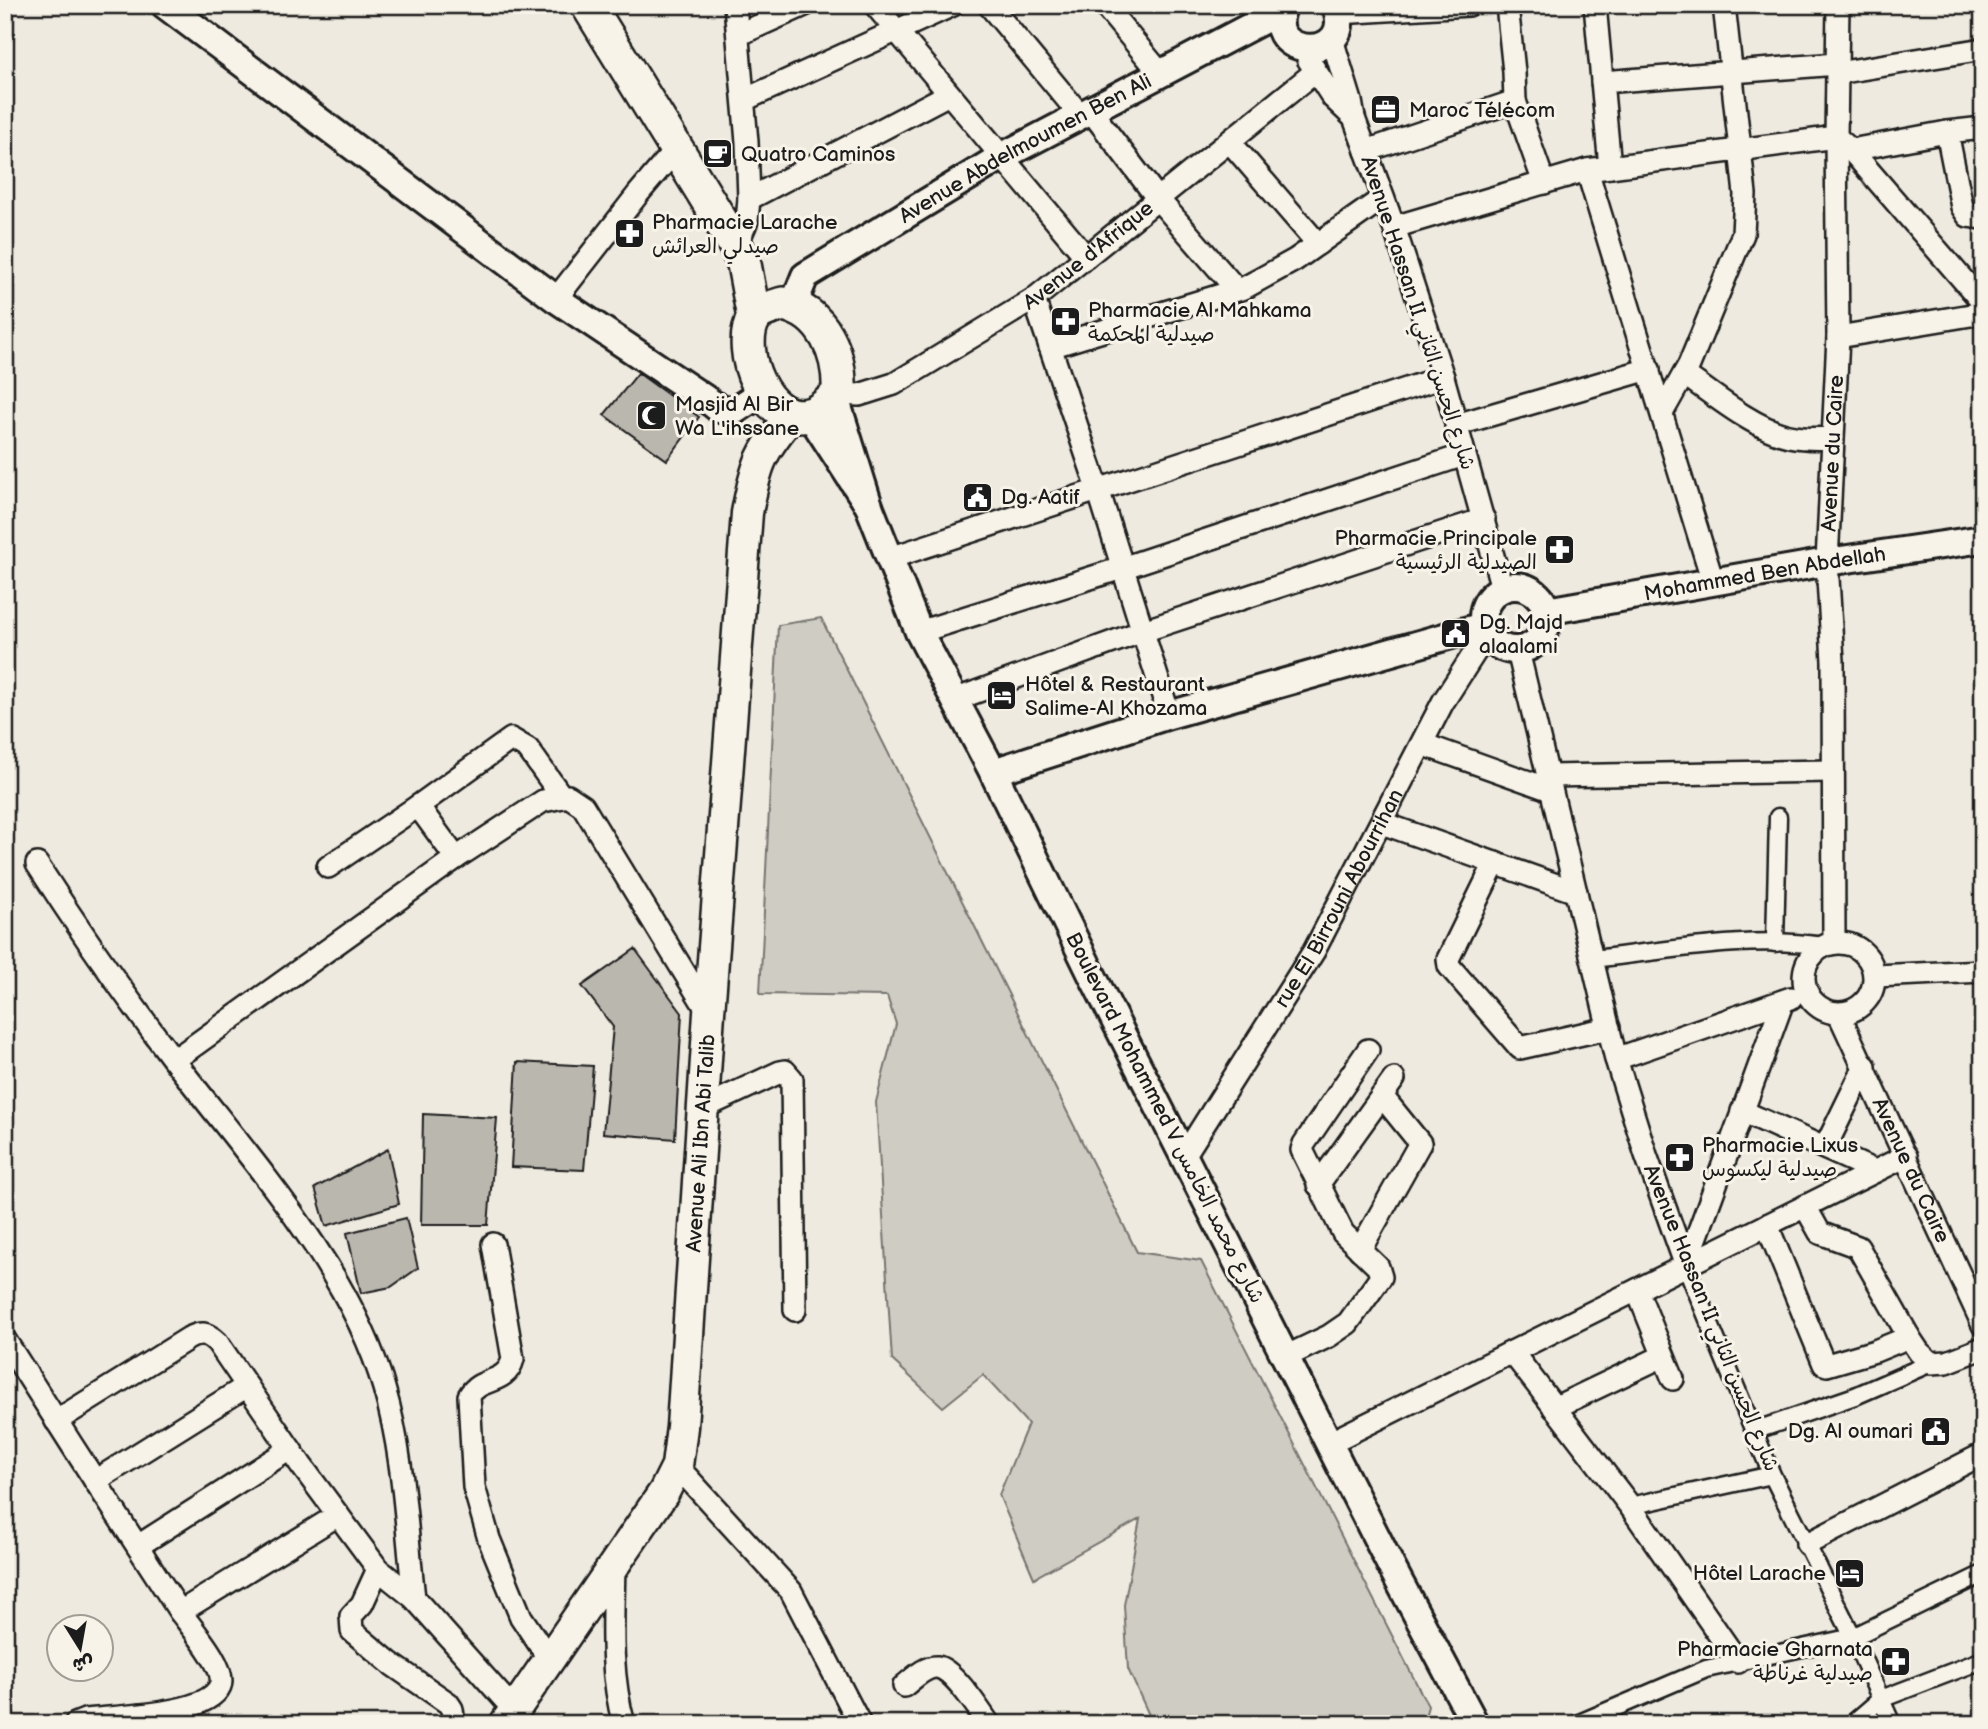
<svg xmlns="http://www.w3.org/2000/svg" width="1988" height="1729" font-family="'Balsamiq Sans','Playpen Sans Arabic',sans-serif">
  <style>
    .green { fill: #cfccc3; stroke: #767470; stroke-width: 2 }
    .building { fill: #bab7af; stroke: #1c1c1c; stroke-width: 2 }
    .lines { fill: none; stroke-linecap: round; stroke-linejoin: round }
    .pedestrian-casing { stroke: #1c1c1c; stroke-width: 21 }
    .minor-casing { stroke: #1c1c1c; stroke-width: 26 }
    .tertiary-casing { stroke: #1c1c1c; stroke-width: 32 }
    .secondary-casing { stroke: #1c1c1c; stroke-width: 35 }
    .trunk-casing { stroke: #1c1c1c; stroke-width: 38 }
    .pedestrian { stroke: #f7f3e8; stroke-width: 16 }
    .minor { stroke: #f7f3e8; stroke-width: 21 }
    .tertiary { stroke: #f7f3e8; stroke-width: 26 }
    .secondary { stroke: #f7f3e8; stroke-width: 30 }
    .trunk { stroke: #f7f3e8; stroke-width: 33 }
    .labels { text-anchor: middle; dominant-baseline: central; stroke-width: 6; stroke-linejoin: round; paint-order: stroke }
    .poi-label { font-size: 21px; fill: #1c1c1c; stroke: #f7f3e8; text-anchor: start }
    .street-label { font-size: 21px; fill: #1c1c1c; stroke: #f7f3e8 }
  </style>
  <rect width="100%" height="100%" fill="#eeeae0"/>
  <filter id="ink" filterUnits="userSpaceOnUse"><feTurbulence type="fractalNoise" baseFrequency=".0143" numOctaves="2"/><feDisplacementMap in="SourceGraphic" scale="14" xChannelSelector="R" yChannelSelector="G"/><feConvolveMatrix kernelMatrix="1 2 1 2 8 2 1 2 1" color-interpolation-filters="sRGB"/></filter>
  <g filter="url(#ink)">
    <polygon class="green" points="821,618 1137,1252 1201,1261 1428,1706 1423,1724 1153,1724 1128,1669 1124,1605 1140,1519 1034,1578 999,1495 1028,1424 983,1375 943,1407 892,1360 876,1102 896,1024 887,996 760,994 778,625"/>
    <g class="building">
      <polygon points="638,373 699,417 667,460 604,415"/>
      <polygon points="635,949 682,1013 675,1139 603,1133 613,1027 582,986"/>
      <polygon points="517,1062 593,1066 584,1170 511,1167"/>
      <polygon points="423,1114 497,1118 488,1225 421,1225"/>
      <polygon points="388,1149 399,1204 326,1226 315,1188"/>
      <polygon points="406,1218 418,1268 391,1287 361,1293 347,1233"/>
    </g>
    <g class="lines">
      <defs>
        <g id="pedestrian">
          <polyline points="1775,943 1778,817"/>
          <path d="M1592,959C1668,951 1747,935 1824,946"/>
          <polyline points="1686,1266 1772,1475 1853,1637 1892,1724"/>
          <polyline points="1754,1431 1855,1396 1931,1363"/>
          <polyline points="1630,1506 1772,1475"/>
          <polyline points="1577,1724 1706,1669 1853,1637 1983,1574"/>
          <polyline points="1852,1724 1881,1699 1983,1660"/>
        </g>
        <g id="minor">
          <polyline points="735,5 747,142 749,199 747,221 736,246"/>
          <polyline points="875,5 1086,257"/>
          <polyline points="989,5 1081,116"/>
          <polyline points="1104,5 1161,74"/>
          <polyline points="1595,5 1610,167"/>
          <polyline points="1338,13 1469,5"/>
          <polyline points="738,35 805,5"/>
          <polyline points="1332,39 1351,101 1354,118 1394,227 1443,377 1502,588"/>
          <polyline points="1308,59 1333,98 1354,118"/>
          <polyline points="1837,73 1983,49"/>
          <polyline points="1602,82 1837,64"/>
          <polyline points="744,100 953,5"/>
          <polyline points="1515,101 1544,183"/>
          <polyline points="1091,111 1158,199 1237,290"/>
          <polyline points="1947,132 1983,128"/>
          <polyline points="1230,142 1318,244"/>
          <polyline points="1851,150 1983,303"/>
          <polyline points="1366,151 1515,101 1514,72 1507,5"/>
          <polyline points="1587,170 1713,582"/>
          <polyline points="749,199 949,94"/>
          <polyline points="1394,227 1587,170 1836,137 1851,150 1947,132 1962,207 1968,216 1983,218"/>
          <polyline points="556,299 638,194 677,148"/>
          <polyline points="1034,299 1098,489 1169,715"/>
          <polyline points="1838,337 1983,313"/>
          <polyline points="1050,347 1244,288 1295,260 1383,198"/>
          <path d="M1684,374C1712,394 1755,429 1789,436C1804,439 1818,439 1833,438"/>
          <path id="s1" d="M839,394L859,395L894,384L1034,299L1315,72"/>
          <polyline points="1662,413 1689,365 1743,234 1745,194 1724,5"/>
          <polyline points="1456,425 1649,369"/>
          <polyline points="890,558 1443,377"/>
          <polyline points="919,632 1122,568 1464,455"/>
          <polyline points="1518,651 1616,1059 1646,1155 1686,1266"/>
          <polyline points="954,700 1143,631 1484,519"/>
          <polyline points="1422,744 1551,790"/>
          <polyline points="1548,776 1833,771"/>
          <polyline points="418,806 456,858"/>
          <polyline points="1382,823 1576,892"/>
          <polyline points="1495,863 1448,959 1449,966 1520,1048 1609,1028"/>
          <path d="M37,864C80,931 125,996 173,1059C248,1157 350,1268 384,1388C404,1455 406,1528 414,1598"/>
          <polyline points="328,867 418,806 511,739 528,749 562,797"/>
          <circle cx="1839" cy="978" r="35"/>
          <path id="s2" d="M1834,943L1833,661L1827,562L1838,337L1836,137L1838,5"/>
          <polyline points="1875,976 1983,971"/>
          <path id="s3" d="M1839,1014L1983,1325"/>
          <polyline points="1616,1059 1791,998"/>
          <polyline points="174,1060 456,858 543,801 568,796 583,806 709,1013"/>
          <polyline points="703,1108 780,1072 785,1071 792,1079 795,1310"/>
          <polyline points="1742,1111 1875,1171"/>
          <polyline points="1825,1148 1865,1066"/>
          <path id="s4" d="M1184,1156L1314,951L1443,702L1486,635"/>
          <polyline points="1318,1185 1394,1079"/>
          <polyline points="1805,1206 1820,1233 1858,1247 1909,1337 1919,1352 1931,1363 1947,1362 1983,1348"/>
          <polyline points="1767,1225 1824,1364 1827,1365 1875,1351 1909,1337"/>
          <path d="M493,1244L513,1359C506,1386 480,1376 469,1396L474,1487L489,1539L521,1617L549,1659"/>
          <polyline points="1360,1250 1420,1143 1382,1096"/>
          <polyline points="1686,1266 1783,1001"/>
          <polyline points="1637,1290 1673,1379"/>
          <path d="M5,1340C62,1430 120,1520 178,1609C189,1625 228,1668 220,1686C207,1716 115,1716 85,1720L75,1724"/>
          <polyline points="1512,1352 1630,1506 1738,1662"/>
          <polyline points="1285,1357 1329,1336 1348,1323 1381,1277 1378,1267 1343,1233 1302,1150 1304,1144 1368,1050"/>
          <polyline points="1554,1408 1663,1356"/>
          <path d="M56,1421L189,1338C201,1332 206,1332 217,1342L301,1465L378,1569L414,1598L514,1710L516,1722"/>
          <polyline points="1329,1443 1906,1156"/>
          <polyline points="677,1466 791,1591 860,1724"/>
          <polyline points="95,1481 247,1386"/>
          <polyline points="1807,1544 1983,1454"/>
          <polyline points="138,1546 290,1449"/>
          <path d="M614,1565C613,1618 609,1672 624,1724"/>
          <polyline points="378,1569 362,1604 351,1616 352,1631 390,1663 448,1703 452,1709 454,1724"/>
          <polyline points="180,1612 338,1515"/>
          <path d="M904,1686C913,1679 925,1666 937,1667C952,1668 980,1711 989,1724"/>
        </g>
        <g id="tertiary">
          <polyline points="165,5 556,299 713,404 719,409 734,411 763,392"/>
          <path d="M1284,5C1258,61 1360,63 1335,5"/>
          <path id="s5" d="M793,306L805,276L1001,157L1263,20L1280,15"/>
          <polyline points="810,415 869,506 835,397"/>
          <polyline points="869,506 919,632 993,772 1092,975 1392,1568 1475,1724"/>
          <circle cx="1515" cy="618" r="32"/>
          <path id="s6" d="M1546,611L1827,562L1983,539"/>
          <polyline points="993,772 1169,715 1483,626"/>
        </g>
        <g id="secondary">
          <path id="s7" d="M505,1724L664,1492L677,1466L682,1427L709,1013L747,513C756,465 760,452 792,415"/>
        </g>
        <g id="trunk">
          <polyline points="588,5 736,246 744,264 754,318"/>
          <path d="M783,304C824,312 841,355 839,394C828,402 822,412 808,415C765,425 735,350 754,318C759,310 774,307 783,304Z"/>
        </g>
      </defs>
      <use href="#pedestrian" class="pedestrian-casing"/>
      <use href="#minor" class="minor-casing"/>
      <use href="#tertiary" class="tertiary-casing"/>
      <use href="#secondary" class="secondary-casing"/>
      <use href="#trunk" class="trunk-casing"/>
      <use href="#pedestrian" class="pedestrian"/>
      <use href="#minor" class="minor"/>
      <use href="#tertiary" class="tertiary"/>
      <use href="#secondary" class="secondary"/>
      <use href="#trunk" class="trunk"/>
    </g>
  </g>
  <defs>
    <symbol id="office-square" viewBox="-11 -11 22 22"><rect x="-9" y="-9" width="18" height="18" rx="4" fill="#1c1c1c" stroke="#f7f3e8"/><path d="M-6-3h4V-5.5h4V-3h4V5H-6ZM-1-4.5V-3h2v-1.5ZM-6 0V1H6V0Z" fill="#fff"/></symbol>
    <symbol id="cafe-square" viewBox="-11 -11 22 22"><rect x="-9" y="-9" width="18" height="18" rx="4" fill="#1c1c1c" stroke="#f7f3e8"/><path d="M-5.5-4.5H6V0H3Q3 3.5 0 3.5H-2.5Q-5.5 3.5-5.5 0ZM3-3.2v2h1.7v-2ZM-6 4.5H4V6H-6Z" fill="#fff"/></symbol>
    <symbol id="pharmacy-square" viewBox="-11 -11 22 22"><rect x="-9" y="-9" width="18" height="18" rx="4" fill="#1c1c1c" stroke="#f7f3e8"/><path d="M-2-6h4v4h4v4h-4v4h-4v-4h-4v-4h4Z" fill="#fff"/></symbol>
    <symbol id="mosque-square" viewBox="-11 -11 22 22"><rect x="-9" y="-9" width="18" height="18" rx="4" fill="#1c1c1c" stroke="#f7f3e8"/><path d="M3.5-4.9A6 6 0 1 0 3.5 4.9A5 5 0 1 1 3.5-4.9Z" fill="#fff"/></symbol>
    <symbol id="civic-square" viewBox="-11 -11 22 22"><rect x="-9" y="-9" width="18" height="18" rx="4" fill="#1c1c1c" stroke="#f7f3e8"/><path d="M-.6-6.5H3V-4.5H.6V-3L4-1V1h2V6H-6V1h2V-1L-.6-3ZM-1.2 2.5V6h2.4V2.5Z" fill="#fff"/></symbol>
    <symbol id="hotel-square" viewBox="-11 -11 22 22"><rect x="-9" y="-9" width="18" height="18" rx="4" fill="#1c1c1c" stroke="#f7f3e8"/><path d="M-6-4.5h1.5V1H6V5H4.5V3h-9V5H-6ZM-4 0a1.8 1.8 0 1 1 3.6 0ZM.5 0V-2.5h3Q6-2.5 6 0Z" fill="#fff"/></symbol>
  </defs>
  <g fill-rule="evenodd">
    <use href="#office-square" x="1368" y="92" width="35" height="35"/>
    <use href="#cafe-square" x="700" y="136" width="35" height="35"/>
    <use href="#pharmacy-square" x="612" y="216" width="35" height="35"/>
    <use href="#pharmacy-square" x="1048" y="304" width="35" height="35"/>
    <use href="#mosque-square" x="634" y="398" width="35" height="35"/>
    <use href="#civic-square" x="960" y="480" width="35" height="35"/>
    <use href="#pharmacy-square" x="1542" y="532" width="35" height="35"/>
    <use href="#civic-square" x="1438" y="616" width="35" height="35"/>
    <use href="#hotel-square" x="984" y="678" width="35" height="35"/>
    <use href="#pharmacy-square" x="1662" y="1140" width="35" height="35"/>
    <use href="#civic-square" x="1918" y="1414" width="35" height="35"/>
    <use href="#hotel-square" x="1832" y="1556" width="35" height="35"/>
    <use href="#pharmacy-square" x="1878" y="1644" width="35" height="35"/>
  </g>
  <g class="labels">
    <g class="poi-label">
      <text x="1409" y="110">Maroc Télécom</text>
      <text x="741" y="154">Quatro Caminos</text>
      <text x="652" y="222">Pharmacie Larache<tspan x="652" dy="24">صيدلي العرائش</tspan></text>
      <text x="1088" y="310">Pharmacie Al Mahkama<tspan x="1088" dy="24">صيدلية المحكمة</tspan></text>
      <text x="675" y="404">Masjid Al Bir<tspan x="675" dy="24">Wa L'ihssane</tspan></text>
      <text x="1001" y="497">Dg. Aatif</text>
      <text x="1537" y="538" text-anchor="end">Pharmacie Principale<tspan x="1537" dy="24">الصيدلية الرئيسية</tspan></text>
      <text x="1479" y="622">Dg. Majd<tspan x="1479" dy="24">alaalami</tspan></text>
      <text x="1025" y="684">Hôtel &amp; Restaurant<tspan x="1025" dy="24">Salime-Al Khozama</tspan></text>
      <text x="1702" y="1145">Pharmacie Lixus<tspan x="1702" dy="24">صيدلية ليكسوس</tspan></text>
      <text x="1913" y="1431" text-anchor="end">Dg. Al oumari</text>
      <text x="1826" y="1573" text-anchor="end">Hôtel Larache</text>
      <text x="1873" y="1649" text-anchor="end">Pharmacie Gharnata<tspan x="1873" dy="24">صيدلية غرناطة</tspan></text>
    </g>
    <g class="street-label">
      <text stroke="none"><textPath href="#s5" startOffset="287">Avenue Abdelmoumen Ben Ali</textPath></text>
      <text stroke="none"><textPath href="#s1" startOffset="290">Avenue d'Afrique</textPath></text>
      <text transform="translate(1418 313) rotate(72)">Avenue Hassan II شارع الحسن الثاني</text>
      <text stroke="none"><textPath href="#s2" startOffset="490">Avenue du Caire</textPath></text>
      <text stroke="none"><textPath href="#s6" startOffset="222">Mohammed Ben Abdellah</textPath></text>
      <text stroke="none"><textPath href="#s4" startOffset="301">rue El Birrouni Abourrihan</textPath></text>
      <text transform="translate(1165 1118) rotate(63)">Boulevard Mohammed V شارع محمد الخامس</text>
      <text stroke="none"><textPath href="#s7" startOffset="634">Avenue Ali Ibn Abi Talib</textPath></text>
      <text stroke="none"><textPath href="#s3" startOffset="172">Avenue du Caire</textPath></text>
      <text transform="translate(1711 1318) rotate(68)">Avenue Hassan II شارع الحسن الثاني</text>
    </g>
  </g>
  <rect width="1988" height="1729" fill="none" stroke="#f7f3e8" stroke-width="28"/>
  <rect x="14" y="14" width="1960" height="1701" fill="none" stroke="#1c1c1c" stroke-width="2.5" filter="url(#ink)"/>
  <g transform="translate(80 1648) rotate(169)"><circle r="33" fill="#f7f3e8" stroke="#9f9d96" stroke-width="2"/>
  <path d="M0-5L12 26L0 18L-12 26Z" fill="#1c1c1c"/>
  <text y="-10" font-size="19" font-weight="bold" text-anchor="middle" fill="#1c1c1c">ش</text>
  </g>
</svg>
